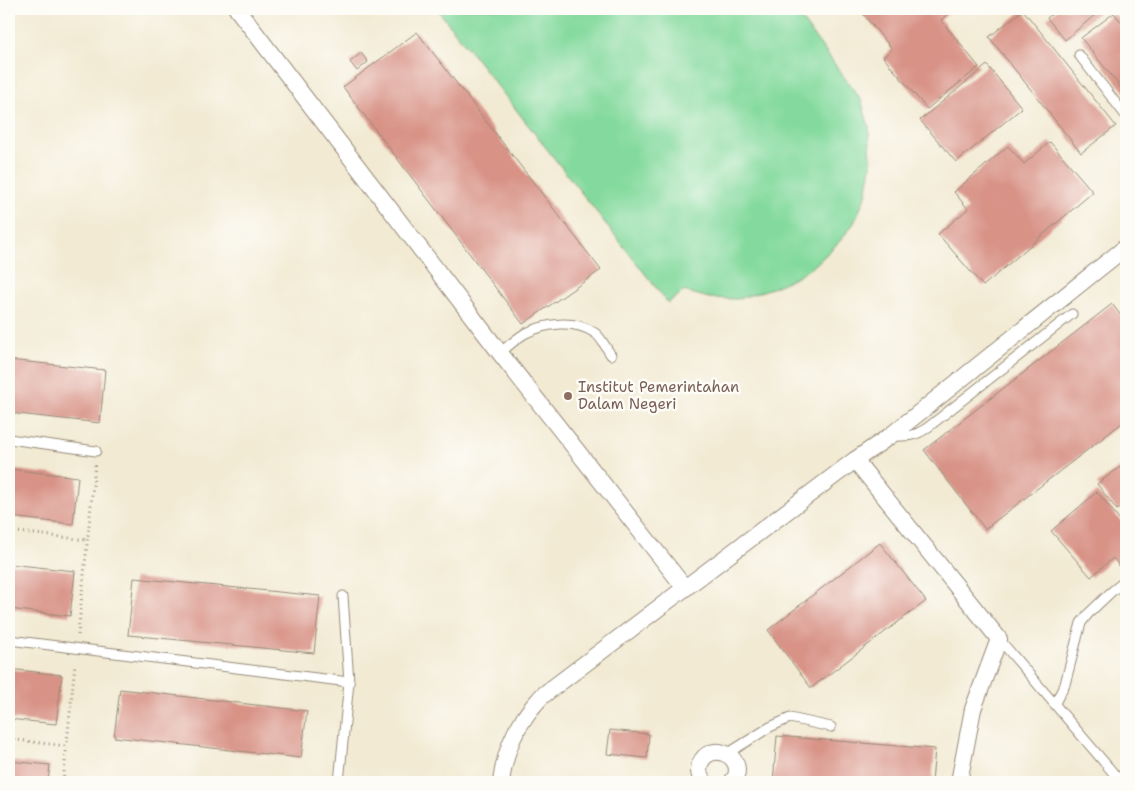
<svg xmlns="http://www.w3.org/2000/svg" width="1135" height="791" font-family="'Shantell Sans',sans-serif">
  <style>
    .green { fill: #84da9e; stroke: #60825e }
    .building { fill: #d89286 }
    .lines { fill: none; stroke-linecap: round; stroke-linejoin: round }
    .service-casing { stroke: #968a78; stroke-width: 11 }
    .minor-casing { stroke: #968a78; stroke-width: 18 }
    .path { stroke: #968a78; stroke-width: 3; stroke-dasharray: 1 4; stroke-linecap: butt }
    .service { stroke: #fff; stroke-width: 9 }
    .minor { stroke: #fff; stroke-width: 16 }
    .education-dot { fill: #8d6e63; stroke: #fdfcf7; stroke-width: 2 }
    .labels { text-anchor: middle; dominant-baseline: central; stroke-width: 5; stroke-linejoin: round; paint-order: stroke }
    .education-label { font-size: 15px; fill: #785e54; stroke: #fdfcf7; text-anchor: start }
  </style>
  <rect width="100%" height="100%" fill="#fdfcf7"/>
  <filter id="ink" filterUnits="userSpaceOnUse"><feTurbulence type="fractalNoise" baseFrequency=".02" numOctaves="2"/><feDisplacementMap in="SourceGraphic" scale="10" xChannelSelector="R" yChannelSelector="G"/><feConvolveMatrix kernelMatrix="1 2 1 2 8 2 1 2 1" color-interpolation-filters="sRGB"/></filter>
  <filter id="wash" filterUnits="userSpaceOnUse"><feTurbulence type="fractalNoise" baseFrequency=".0096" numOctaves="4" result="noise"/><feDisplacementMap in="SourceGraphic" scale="20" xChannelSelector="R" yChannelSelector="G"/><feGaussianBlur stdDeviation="1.12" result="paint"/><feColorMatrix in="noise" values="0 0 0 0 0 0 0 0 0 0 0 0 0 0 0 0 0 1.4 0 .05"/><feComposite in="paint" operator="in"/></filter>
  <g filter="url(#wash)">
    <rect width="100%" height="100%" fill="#f2ead3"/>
    <polygon class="green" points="437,9 794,9 861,100 869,127 871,165 866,195 854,223 839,242 815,265 797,277 772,288 738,299 709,298 684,291 668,303"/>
    <g id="blocks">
      <g class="building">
        <polygon points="859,9 944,9 948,14 941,20 979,67 927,109 883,57 892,49"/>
        <polygon points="1058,9 1102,9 1065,40 1047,18"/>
        <polygon points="1023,10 1116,126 1081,153 989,37"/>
        <polygon points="1114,13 1126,28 1126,94 1081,38"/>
        <polygon points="417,32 601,270 523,324 343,87"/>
        <polygon points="361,53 368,62 357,71 350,62"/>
        <polygon points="987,65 1022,108 956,162 920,120"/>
        <polygon points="1050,142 1093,192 983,286 938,234 968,209 954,192 1008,146 1024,164"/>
        <polygon points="1112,304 1126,322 1126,420 985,529 924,450"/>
        <polygon points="9,360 105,370 100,423 9,413"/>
        <polygon points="1120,467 1126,475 1126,503 1117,510 1097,484"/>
        <polygon points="9,469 78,477 73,524 9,517"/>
        <polygon points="1097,492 1126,527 1126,564 1121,568 1113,558 1091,577 1051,531"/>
        <polygon points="880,543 926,601 811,688 768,630"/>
        <polygon points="9,564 75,571 70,616 9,609"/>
        <polygon points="134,578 320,596 314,653 128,635"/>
        <polygon points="9,669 62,675 56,724 9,719"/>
        <polygon points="120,689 307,711 301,758 114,737"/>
        <polygon points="610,730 649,734 647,758 607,754"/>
        <polygon points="777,736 935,749 932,782 773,782"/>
        <polygon points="9,761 50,765 48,782 9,782"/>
      </g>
    </g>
  </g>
  <g filter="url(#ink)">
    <use href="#blocks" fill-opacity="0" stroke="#968a78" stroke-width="1"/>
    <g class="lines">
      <defs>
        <g id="service">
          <polyline points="1079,55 1126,116"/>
          <path d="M500,353C507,347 516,339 524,334C546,323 574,319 595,333C601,337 606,348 611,355"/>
          <path d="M892,436C907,436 914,437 927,428L1072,314"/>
          <polyline points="9,439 96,451"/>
          <polyline points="999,639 1121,782"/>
          <polyline points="9,640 349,682"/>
          <polyline points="1055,703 1065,684 1081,623 1088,614 1110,593 1126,580"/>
          <polyline points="727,754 770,727 790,718 831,727"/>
          <polyline points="339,782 349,682 343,596"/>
        </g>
        <g id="minor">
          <polyline points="237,9 500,353 685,588 855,460 890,436 1126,247"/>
          <polyline points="855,460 999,639 973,709 959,782"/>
          <path d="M501,782C504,759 511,736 525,717C530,709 536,703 542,696L685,588"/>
          <path d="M704,782C699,777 698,771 700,764C709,741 743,754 736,776C735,778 733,780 732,782"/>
        </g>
      </defs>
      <use href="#service" class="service-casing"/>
      <use href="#minor" class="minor-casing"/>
      <g class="path">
        <polyline points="9,531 87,540"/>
        <polyline points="78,635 95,465"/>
        <polyline points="9,739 66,746"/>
        <polyline points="63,782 75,664"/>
      </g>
      <use href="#service" class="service"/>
      <use href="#minor" class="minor"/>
    </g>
  </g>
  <circle class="education-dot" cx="568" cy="396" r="5"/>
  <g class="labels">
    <g class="education-label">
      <text x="578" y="387">Institut Pemerintahan<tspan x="578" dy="17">Dalam Negeri</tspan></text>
    </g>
  </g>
  <rect width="1135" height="791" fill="none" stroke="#fdfcf7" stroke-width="30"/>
</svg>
